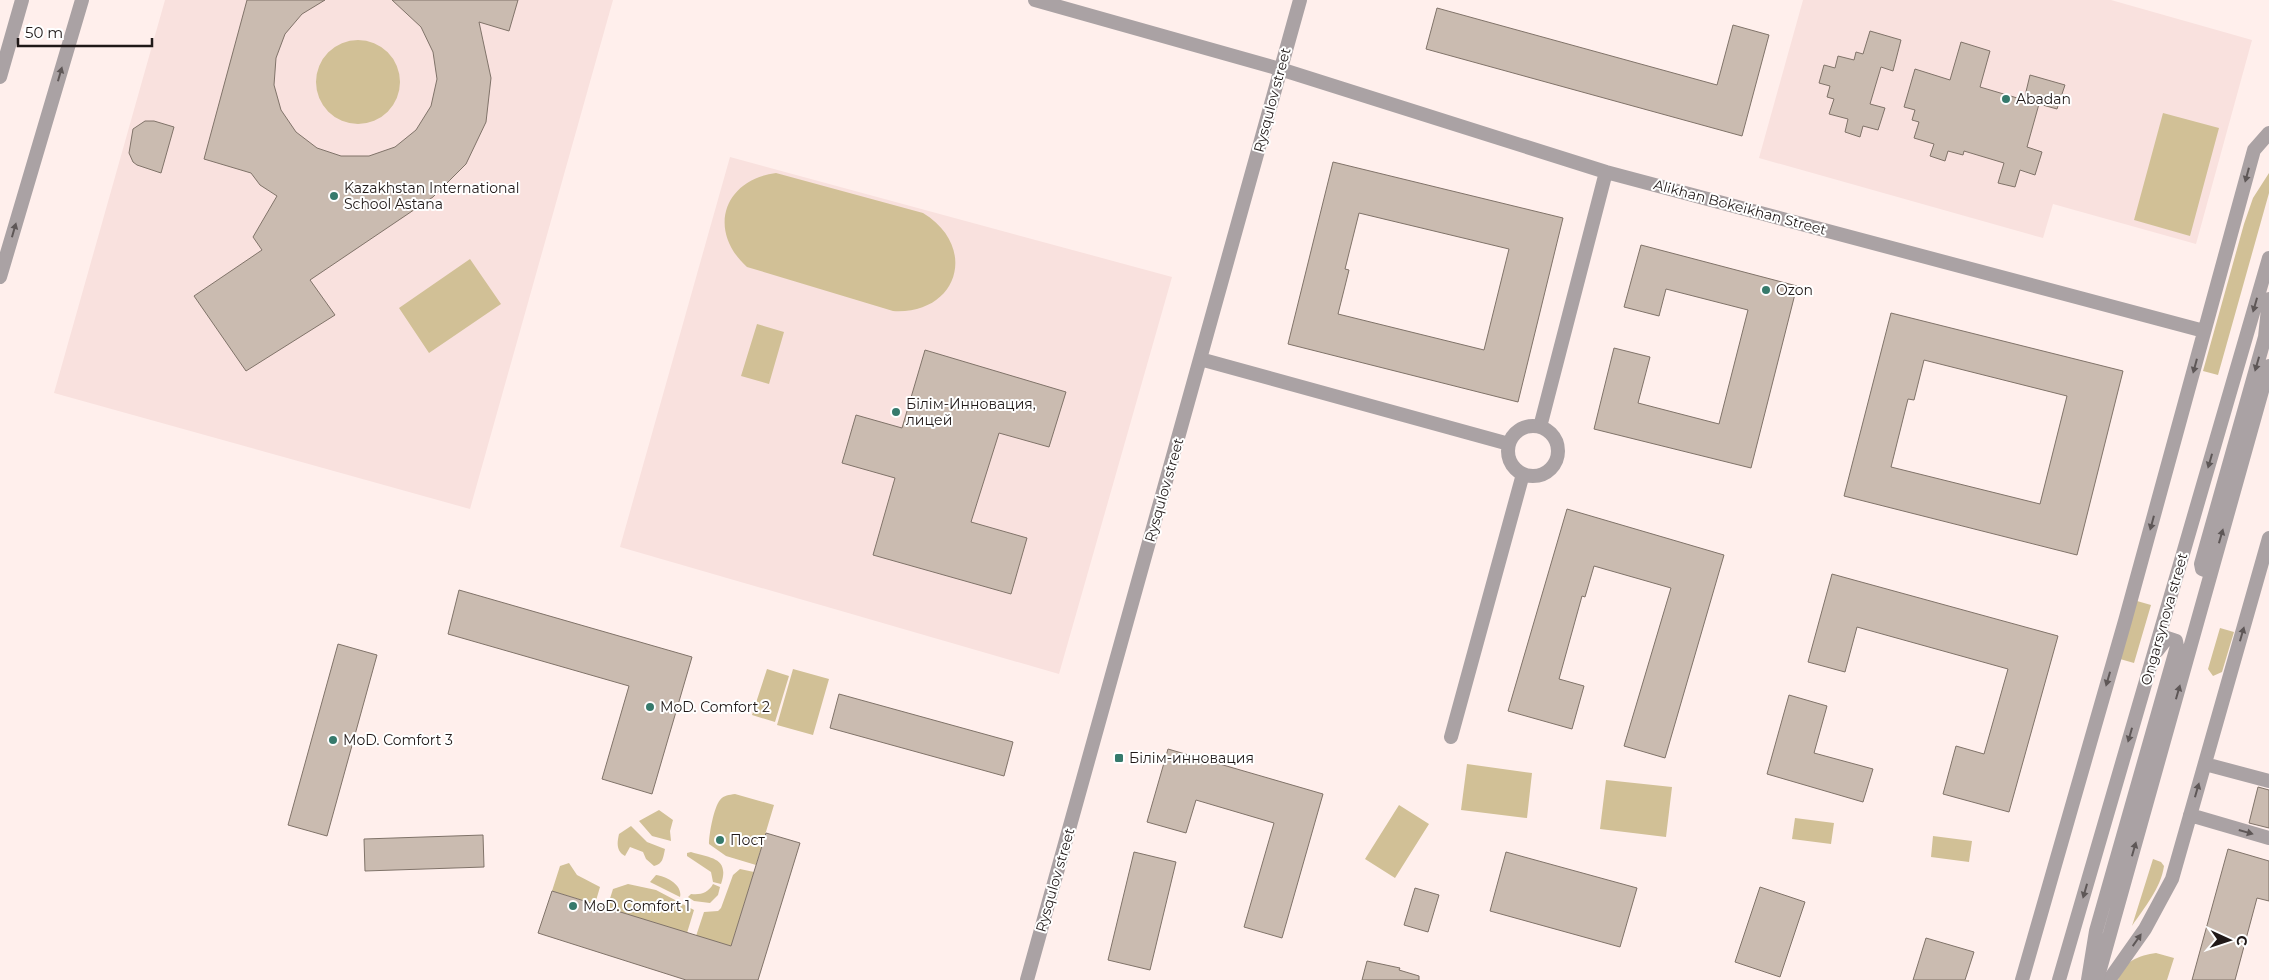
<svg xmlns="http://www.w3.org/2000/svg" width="2269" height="980" font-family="Montserrat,sans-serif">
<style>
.built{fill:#f9e1de}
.green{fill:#d1c096}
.building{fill:#cabbb0;stroke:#807369;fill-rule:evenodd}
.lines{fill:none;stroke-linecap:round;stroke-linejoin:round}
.minor{stroke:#aaa2a4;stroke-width:14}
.tertiary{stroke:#aaa2a4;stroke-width:14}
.oneway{fill:#5e5757}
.poi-dot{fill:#367a6c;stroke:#fff;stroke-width:2}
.labels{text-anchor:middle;stroke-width:4;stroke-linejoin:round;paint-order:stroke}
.poi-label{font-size:14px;fill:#201918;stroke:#fff;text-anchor:start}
.street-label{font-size:14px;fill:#201918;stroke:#fff}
</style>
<rect width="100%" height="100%" fill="#ffefec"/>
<path class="built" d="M165,0H613L470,509L54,393Z
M1803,0H2111L2252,40L2196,244L2053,204L2043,238L1759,158Z
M730,157L1172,277L1059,674L620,547Z"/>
<path class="green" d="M316 82a42 42 0 1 1 84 0a42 42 0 1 1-84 0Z
M2163,113L2219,128L2190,236L2134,220Z
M776,173L923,213C979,247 958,315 893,311L747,267C707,231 723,180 776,173Z
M2269,173V193L2218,375L2203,371L2244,224L2253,198Z
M470,259L501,304L429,353L399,308Z
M757,324L784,332L769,384L741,376Z
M2137,601L2151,605L2134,663L2120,659Z
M2220,628L2234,632L2222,672L2213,676L2208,669Z
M767,669L789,676L775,722L752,715Z
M793,669L829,679L813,735L777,725Z
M1467,764L1532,773L1527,818L1461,810Z
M1606,780L1672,787L1666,837L1600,829Z
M735,794L774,805L756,865L726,856L709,844C709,834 714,807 720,800C724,795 729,795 735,794Z
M1399,805L1429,824L1395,878L1365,859Z
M659,810L673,820L670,831L671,841L652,836L639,821Z
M1795,818L1834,823L1831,844L1792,839Z
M631,826L647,842L665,849C663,858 663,864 654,866L646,859L643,852L630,847L625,856C616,851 617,843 619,834Z
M1933,836L1972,841L1969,862L1931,857Z
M691,852C711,858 730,858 721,884L713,882L711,872L687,856V853Z
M2153,859L2161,862L2164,866C2161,888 2144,908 2132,926Z
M569,863L577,875L600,887L595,904L552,891L560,866Z
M740,869L754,872L731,946L696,936L704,912L718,911L721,908L733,875Z
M656,875C666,876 683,885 680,897L650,882Z
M628,884L656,890L694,910L687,933L607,908L613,889Z
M713,884L720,887L718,895L710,903L694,901L688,897L691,894C701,895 708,893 713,884Z
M2156,953L2174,958L2167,980H2118C2121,962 2140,955 2156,953Z"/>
<path class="building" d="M247,0H325L302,14L285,34L276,58L274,85L281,110L296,132L317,148L341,156H369L395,147L416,130L431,106L437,79L433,52L421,27L392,0H518L509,31L479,22L491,78L486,122L466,164L433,197L310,280L335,315L246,371L194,296L262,250L253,237L277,196L260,185L251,173L204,159Z
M1437,8L1717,85L1733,25L1769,35L1742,136L1426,49Z
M1870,31L1901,40L1893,71L1881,67L1870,104L1885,108L1878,130L1863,126L1860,137L1845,132L1848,119L1829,114L1834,99L1827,97L1830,86L1819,83L1824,65L1835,68L1838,56L1854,60L1856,52L1863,54Z
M1961,42L1990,51L1980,87L2024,100L2030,75L2065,85L2057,109L2039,104L2027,147L2042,152L2035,175L2020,170L2015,187L1998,183L2004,163L1964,151L1963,155L1948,151L1945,161L1930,156L1934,144L1914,138L1919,122L1912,120L1915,110L1904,107L1915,69L1950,80Z
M145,121H154L174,127L161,173L137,165L133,162L129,153L133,129Z
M1333,162L1563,218L1518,402L1288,344ZM1359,213L1509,249L1484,350L1338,314L1349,270L1345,269Z
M1641,245L1797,286L1751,468L1594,429L1614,348L1650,357L1638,403L1719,424L1748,310L1666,289L1659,316L1624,307Z
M1891,313L2123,371L2077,555L1844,496ZM1924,360L2067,396L2040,504L1891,467L1908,399L1914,400Z
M925,350L1066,392L1049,447L999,433L971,522L1027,538L1011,594L873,555L895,478L842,463L856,415L902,428Z
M1567,509L1724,555L1665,758L1624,746L1671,588L1594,566L1585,597L1582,596L1559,679L1584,686L1572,729L1508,711Z
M1832,574L2058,636L2009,812L1943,794L1956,746L1984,754L2008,669L1857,627L1845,672L1808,662Z
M459,590L692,657L652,794L602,779L629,686L448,634Z
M338,644L377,655L327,836L288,825Z
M839,694L1013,742L1004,776L830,728Z
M1789,695L1827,706L1814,753L1873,769L1863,802L1767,774Z
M1168,749L1323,794L1282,938L1244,927L1274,823L1196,800L1186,833L1147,822Z
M2258,787L2269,790V828L2249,823Z
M766,833L800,843L758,980H686L538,933L552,891L731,946Z
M483,835L484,867L365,871L364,839Z
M2228,849L2269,861V901L2257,898L2235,980H2192Z
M1134,852L1176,862L1150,970L1108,960Z
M1506,852L1637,888L1620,947L1490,911Z
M1760,887L1805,902L1780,977L1735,962Z
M1415,888L1439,895L1428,932L1404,925Z
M1926,938L1974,952L1965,980H1913Z
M1367,961L1400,968L1399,970L1419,976V980H1362Z"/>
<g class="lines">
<path class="minor" d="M1035,0L1280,69L1606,172L2204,331
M1200,359L1509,444
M1508 451a25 25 0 1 1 50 0a25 25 0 1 1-50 0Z
M1540,427L1606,172
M1451,737L1523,474
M2205,764L2269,781
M2190,815L2269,838
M1027,980L1300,0
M2022,980L2125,621L2254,150L2269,133
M2109,980L2145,929L2172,879L2269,538"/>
<path class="tertiary" d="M0,77L22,0
M0,277L82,0
M2214,562L2207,571L2202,569L2201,564L2265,337L2269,299
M2059,980L2269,258
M2088,980L2096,931L2174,657L2177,646L2176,641L2167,638L2157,651
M2097,980L2269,366"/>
</g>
<defs><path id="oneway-solid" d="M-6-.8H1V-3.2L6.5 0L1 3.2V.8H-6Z" transform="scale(1.25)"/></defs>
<g class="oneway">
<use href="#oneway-solid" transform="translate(60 74) rotate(-74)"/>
<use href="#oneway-solid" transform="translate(2247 175) rotate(105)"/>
<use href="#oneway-solid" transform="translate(14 230) rotate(-74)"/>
<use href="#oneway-solid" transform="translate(2255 305) rotate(106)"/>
<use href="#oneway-solid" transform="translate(2257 364) rotate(106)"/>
<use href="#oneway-solid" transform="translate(2195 366) rotate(105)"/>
<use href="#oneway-solid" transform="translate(2210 461) rotate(106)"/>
<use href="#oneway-solid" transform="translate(2152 523) rotate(105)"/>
<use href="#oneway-solid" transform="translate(2221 536) rotate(-74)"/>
<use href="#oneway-solid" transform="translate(2242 634) rotate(-74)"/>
<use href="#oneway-solid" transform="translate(2108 679) rotate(106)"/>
<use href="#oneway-solid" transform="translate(2178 692) rotate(-74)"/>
<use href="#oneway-solid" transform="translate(2130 735) rotate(106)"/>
<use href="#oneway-solid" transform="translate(2197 790) rotate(-74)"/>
<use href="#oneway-solid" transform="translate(2246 832) rotate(16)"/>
<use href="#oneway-solid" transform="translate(2134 849) rotate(-74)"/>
<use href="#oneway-solid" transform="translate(2085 891) rotate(106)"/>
<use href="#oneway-solid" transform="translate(2137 940) rotate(-55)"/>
</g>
<g class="poi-dot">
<circle cx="2006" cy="99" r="5"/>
<circle cx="334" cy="196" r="5"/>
<circle cx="1766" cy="290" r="5"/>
<circle cx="896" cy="412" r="5"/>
<circle cx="650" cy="707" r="5"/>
<circle cx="333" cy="740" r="5"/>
<rect x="1114" y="753" width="10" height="10" rx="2.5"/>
<circle cx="720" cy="840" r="5"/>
<circle cx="573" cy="906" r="5"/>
</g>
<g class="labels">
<g class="poi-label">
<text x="2016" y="104">Abadan</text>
<text x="344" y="193">Kazakhstan International<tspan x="344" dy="16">School Astana</tspan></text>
<text x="1776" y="295">Ozon</text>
<text x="906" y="409">Білім-Инновация,<tspan x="906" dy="16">лицей</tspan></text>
<text x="660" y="712">МoD. Comfort 2</text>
<text x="343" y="745">МoD. Comfort 3</text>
<text x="1129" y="763">Білім-инновация</text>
<text x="730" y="845">Пост</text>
<text x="583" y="911">МoD. Comfort 1</text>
</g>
<g class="street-label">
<text transform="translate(1272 100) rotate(-75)" y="5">Rysqulov street</text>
<text transform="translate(1740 207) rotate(15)" y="5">Alikhan Bokeikhan Street</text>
<text transform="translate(1164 490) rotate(-74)" y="5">Rysqulov street</text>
<text transform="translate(2164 619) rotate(-74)" y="5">Ongarsynova street</text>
<text transform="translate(1055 880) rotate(-74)" y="5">Rysqulov street</text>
</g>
</g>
<g transform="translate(2229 940) rotate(93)" stroke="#ffffff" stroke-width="4" paint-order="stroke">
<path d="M0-4L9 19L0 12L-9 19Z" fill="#201918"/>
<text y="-8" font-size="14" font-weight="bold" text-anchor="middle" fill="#201918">С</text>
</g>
<path d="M18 38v8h134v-8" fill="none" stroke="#201918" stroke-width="2.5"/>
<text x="25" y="38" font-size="15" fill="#201918" stroke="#ffffff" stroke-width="4" paint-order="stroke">50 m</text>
</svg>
